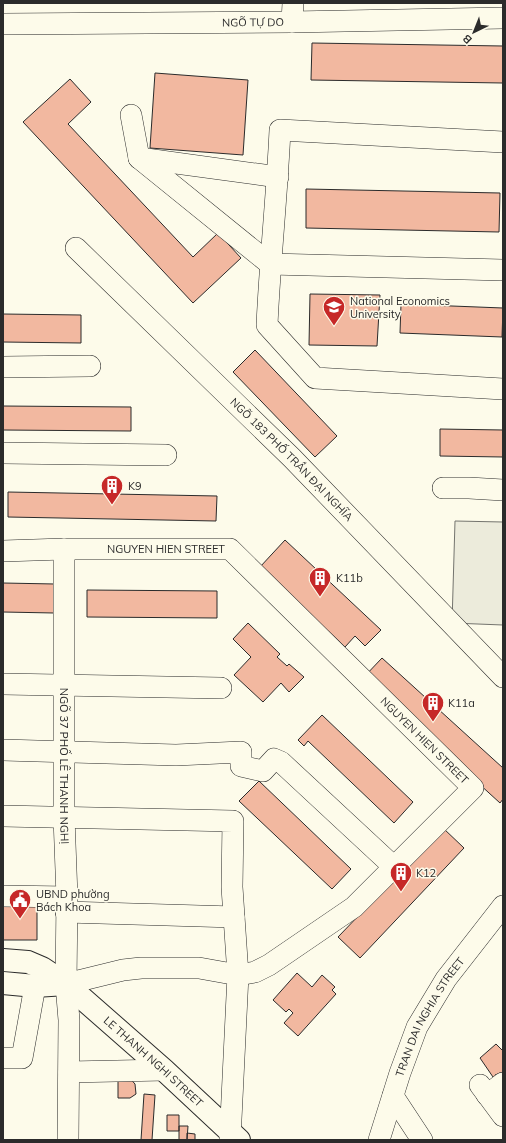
<svg xmlns="http://www.w3.org/2000/svg" width="506" height="1143" font-family="Mulish,sans-serif">
<style>
.pitch{fill:#ecebdb;stroke:#74746e}
.building{fill:#f2b8a0;stroke:#2b2b2b}
.lines{fill:none;stroke-linecap:round;stroke-linejoin:round}
.minor-casing{stroke:#2b2b2b;stroke-width:22}
.major-casing{stroke:#2b2b2b;stroke-width:24}
.minor{stroke:#fdfbea;stroke-width:21}
.major{stroke:#fdfbea;stroke-width:22}
.labels{text-anchor:middle;stroke-width:3;stroke-linejoin:round;paint-order:stroke}
.street-label{font-size:11px;fill:#2b2b2b;stroke:#fdfbea}
.poi-label{font-size:11px;fill:#2b2b2b;stroke:#fdfbea;text-anchor:start}
</style>
<rect width="100%" height="100%" fill="#fdfbea"/>
<path class="pitch" d="M455,521L503,522V625L452,623Z"/>
<path class="building" d="M312,43L503,46V83L311,80Z
M155,73L248,80L243,155L150,148Z
M70,79L91,102L68,124L193,257L218,233L241,258L193,303L23,122Z
M306,189L500,193L499,232L306,228Z
M310,294L380,295L377,346L309,345Z
M401,304L503,308L502,337L400,333Z
M3,314L81,315V343L3,342Z
M255,350L337,436L315,457L233,372Z
M3,406L131,407V431L3,430Z
M440,429L503,430V457L440,456Z
M8,492L217,496L216,521L8,517Z
M285,540L381,630L365,646L355,636L345,647L260,567Z
M3,583L55,584L54,613L3,612Z
M87,590L217,591V618L87,617Z
M248,623L280,654L277,657L287,666L289,664L304,677L289,692L281,683L263,702L234,675L251,657L233,639Z
M382,658L503,768V799L500,803L363,678Z
M322,715L413,802L394,823L308,741L304,746L298,740Z
M259,781L351,869L332,889L239,801Z
M443,828L464,848L360,958L338,937Z
M3,900H37V940H3Z
M297,973L312,987L322,975L335,987L332,990L336,994L298,1036L284,1023L293,1013L289,1009L286,1012L273,1000Z
M496,1044L503,1051V1072L495,1075L496,1078L493,1077L480,1058Z
M118,1075H127L135,1084L136,1094L130,1098H118Z
M144,1094L155,1095L152,1140H141Z
M167,1115H179V1131H167Z
M179,1126H188L187,1140H179Z
M187,1133L195,1134V1140H187Z"/>
<g class="lines">
<g class="minor-casing">
<g id="minor">
<path d="M292,22L293,3"/>
<path id="s1" d="M3,24L292,22L503,18"/>
<path d="M131,115L139,158L270,264L503,270"/>
<path d="M503,142L280,130C277,195 270,260 267,325L315,378L503,389"/>
<path d="M139,158L278,177"/>
<path id="s2" d="M76,248L292,458L503,677"/>
<path d="M3,367L90,366"/>
<path d="M3,453L166,455"/>
<path d="M443,488H469L503,490"/>
<path id="s3" d="M64,549V817L67,897L66,984L69,1020L68,1140"/>
<path id="s4" d="M3,551L64,549H230L473,788L354,907L269,965L255,972L238,975L199,968H141L123,970L66,984"/>
<path d="M3,684L221,688"/>
<path d="M3,750L176,755L241,752V766L263,771L274,759L281,762L394,867"/>
<path d="M3,816L233,821L232,887L238,975L230,1140"/>
<path d="M3,896L67,897"/>
<path d="M66,912L234,917"/>
<path d="M3,1058H22L35,986"/>
<path d="M69,1072L164,1070"/>
<path d="M480,1085L503,1116"/>
<path d="M487,1095L503,1083"/>
<path d="M393,1096L422,1140"/>
<path id="s5" d="M379,1140L400,1073L417,1027L446,979L503,906"/>
</g>
</g>
<g class="major-casing">
<g id="major">
<path id="s6" d="M3,960L28,962L42,968L66,984L164,1070L239,1140"/>
<path d="M3,983L35,986L66,984"/>
</g>
</g>
<use href="#minor" class="minor"/>
<use href="#major" class="major"/>
</g>
<defs>
<g id="university-pin" transform="scale(1.15)"><path d="M0 17L-7.5 6A9.5 9.5 0 1 1 7.5 6Z" fill="#c62828" stroke="#fdfbea"/><path d="M0-5L7-2L0 1L-7-2ZM-4 1L0 2.5L4 1V4Q0 6-4 4Z" fill="#fff"/></g>
<g id="building-pin" transform="scale(1.15)"><path d="M0 17L-7.5 6A9.5 9.5 0 1 1 7.5 6Z" fill="#c62828" stroke="#fdfbea"/><path d="M-4-6H4V6H1V3H-1V6H-4ZM-2.5-4.3h1.7v1.8h-1.7ZM.8-4.3h1.7v1.8H.8ZM-2.5-1h1.7V.8h-1.7ZM.8-1h1.7V.8H.8Z" fill="#fff"/></g>
<g id="civic-pin" transform="scale(1.15)"><path d="M0 17L-7.5 6A9.5 9.5 0 1 1 7.5 6Z" fill="#c62828" stroke="#fdfbea"/><path d="M-.6-6.5H3V-4.5H.6V-3L4-1V1h2V6H-6V1h2V-1L-.6-3ZM-1.2 2.5V6h2.4V2.5Z" fill="#fff"/></g>
</defs>
<g fill-rule="evenodd">
<use href="#university-pin" x="334" y="307"/>
<use href="#building-pin" x="112" y="486"/>
<use href="#building-pin" x="320" y="578"/>
<use href="#building-pin" x="433" y="703"/>
<use href="#building-pin" x="401" y="873"/>
<use href="#civic-pin" x="20" y="900"/>
</g>
<g class="labels">
<g class="street-label">
<text dy="4" stroke="none"><textPath href="#s1" startOffset="250">NGÕ TỰ DO</textPath></text>
<text dy="4" stroke="none"><textPath href="#s2" startOffset="302">NGÕ 183 PHỐ TRẦN ĐẠI NGHĨA</textPath></text>
<text dy="4" stroke="none"><textPath href="#s4" startOffset="163">NGUYEN HIEN STREET</textPath></text>
<text dy="4" stroke="none"><textPath href="#s4" startOffset="500">NGUYEN HIEN STREET</textPath></text>
<text dy="4" stroke="none"><textPath href="#s3" startOffset="217">NGÕ 37 PHỐ LÊ THANH NGHỊ</textPath></text>
<text dy="4" stroke="none"><textPath href="#s5" startOffset="134">TRAN DAI NGHIA STREET</textPath></text>
<text dy="4" stroke="none"><textPath href="#s6" startOffset="186">LE THANH NGHI STREET</textPath></text>
</g>
<g class="poi-label">
<text x="350" y="305">National Economics<tspan x="350" dy="13">University</tspan></text>
<text x="128" y="490">K9</text>
<text x="336" y="582">K11b</text>
<text x="448" y="707">K11a</text>
<text x="416" y="877">K12</text>
<text x="36" y="898">UBND phường<tspan x="36" dy="13">Bách Khoa</tspan></text>
</g>
</g>
<rect width="506" height="1143" fill="none" stroke="#2b2b2b" stroke-width="8"/>
<g transform="translate(474 32) rotate(223)" stroke="#fdfbea" stroke-width="3" paint-order="stroke">
<path d="M0-3L7 15L0 10L-7 15Z" fill="#2b2b2b"/>
<text y="-6" font-size="11" font-weight="bold" text-anchor="middle" fill="#2b2b2b">B</text>
</g>
</svg>
